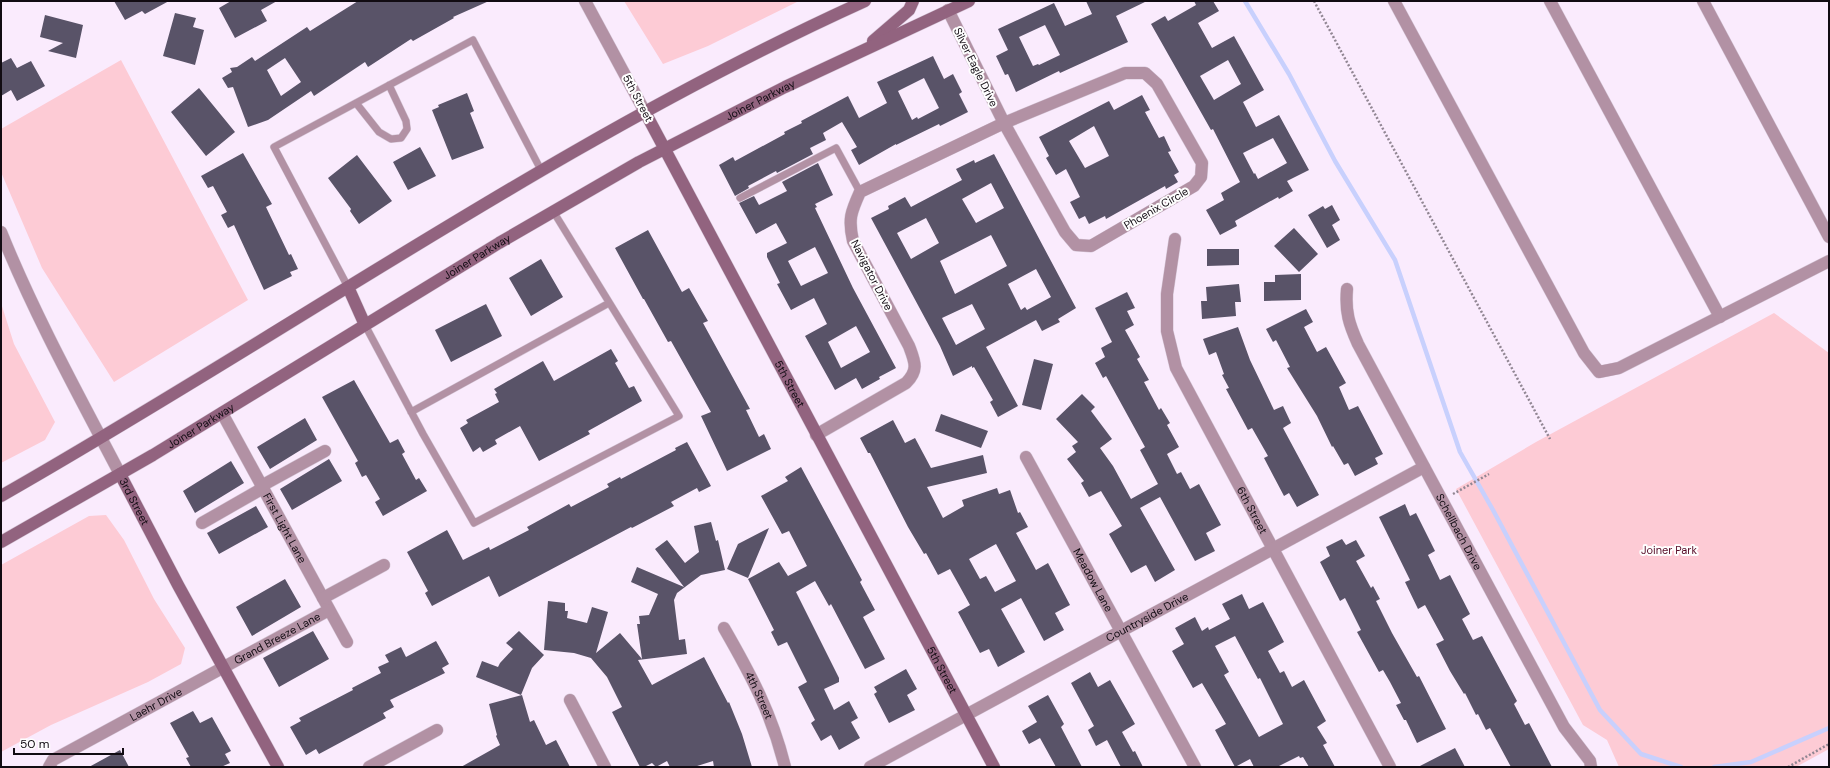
<svg xmlns="http://www.w3.org/2000/svg" width="1830" height="768" font-family="'DM Sans',sans-serif">
<style>
.green{fill:#fdcbd5}
.lines{fill:none;stroke-linecap:round;stroke-linejoin:round}
.stream{stroke:#c8d0fd;stroke-width:4.5}
.building{fill:#595368;fill-rule:evenodd}
.lane-casing{stroke:#d5c7d7;stroke-width:8}
.street-casing{stroke:#d5c7d7;stroke-width:13}
.secondary-casing{stroke:#d5c7d7;stroke-width:13}
.path{stroke:#918693;stroke-width:2.5;stroke-dasharray:2 2;stroke-linecap:butt}
.lane{stroke:#b291a4;stroke-width:7}
.street{stroke:#b291a4;stroke-width:12}
.secondary{stroke:#92637f;stroke-width:12}
.labels{text-anchor:middle;stroke-width:4;stroke-linejoin:round;paint-order:stroke}
.street-label{font-size:11px;fill:#110b12;stroke:#fefefe}
.park-label{font-size:11px;fill:#560a26;stroke:#fefefe}
</style>
<rect width="100%" height="100%" fill="#faebfd"/>
<path class="green" d="M624,1H799L708,46L663,64Z
M121,60L248,300L114,382L42,268L1,172V129Z
M1,303L14,344L55,422L45,440L1,463Z
M1774,313L1829,353V749L1796,767H1619L1607,740L1583,725L1456,489L1536,442Z
M106,515L124,540L154,599L185,648L181,664L148,682L51,725L1,752V565L89,516Z"/>
<g class="lines">
<path class="stream" d="M1245,1L1289,74L1335,161L1395,260L1460,452L1493,510L1600,710L1641,754L1681,767
M1714,767L1751,762L1829,728"/>
</g>
<path class="building" d="M114,1H169L145,14L142,11L125,20Z
M231,1H277L261,10L267,21L235,38L219,8Z
M358,1H489L453,17L454,18L413,41L411,39L368,67L365,62L314,96L311,91L268,120L248,127L233,87L228,88L222,78L232,72L230,68L237,67L252,57L255,61L307,27L310,31ZM285,58L301,82L281,96L267,70Z
M1086,1H1147L1116,16L1128,42L1060,73L1059,71L1016,92L1008,74L1005,75L996,56L1008,50L998,29L1054,3L1065,26L1092,14ZM1045,25L1060,55L1039,65L1038,64L1033,66L1019,37Z
M1194,1H1213L1219,11L1198,23L1212,48L1234,36L1264,90L1243,102L1256,127L1279,115L1309,170L1287,181L1293,191L1279,199L1278,197L1235,221L1237,226L1220,235L1206,210L1224,200L1221,193L1240,182L1213,129L1211,130L1151,24L1165,16L1168,21L1196,5ZM1228,60L1241,84L1214,100L1200,76ZM1273,138L1287,163L1258,179L1255,173L1254,174L1243,153Z
M175,13L196,18L193,27L204,30L195,65L163,56Z
M45,15L83,25L76,58L48,51L63,43L40,37Z
M933,56L944,79L953,74L962,92L959,94L968,112L940,126L939,124L896,145V144L859,165L851,150L857,147L842,122L823,133L826,140L810,148L813,154L777,173L776,171L748,186L749,188L735,196L719,165L733,157L735,161L785,134L784,132L802,123L801,121L848,96L859,118L887,103L877,82ZM924,78L939,108L918,119L917,117L912,120L898,91Z
M11,58L17,68L31,61L45,86L17,101L11,90L1,96V63Z
M199,88L235,132L206,156L171,112Z
M467,93L474,111L470,113L484,148L452,160L432,110L439,107L438,105Z
M1142,95L1150,110L1145,112L1159,138L1164,136L1171,151L1168,152L1179,172L1174,175L1178,182L1166,189L1165,186L1106,219L1105,216L1089,224L1085,216L1079,219L1070,202L1080,197L1066,169L1056,175L1046,158L1049,156L1039,137L1109,101L1114,110ZM1094,126L1109,156L1085,168L1069,141Z
M420,147L436,176L408,190L393,162Z
M243,153L272,204L266,207L289,255L291,254L298,269L290,272L292,276L264,290L234,225L228,228L221,215L227,212L213,186L208,188L201,176Z
M994,154L1076,308L1058,319L1060,322L1042,331L1036,320L986,347L1018,406L998,417L990,402L993,400L974,367L972,368V366L953,376L940,346L871,218L889,209L888,206L905,197L911,207L962,180L956,169L974,160L975,163ZM991,183L1004,208L976,223L962,199ZM926,218L939,243L911,259L897,233ZM991,235L1007,266L955,294L940,261ZM1036,269L1051,297L1027,310L1025,307L1021,310L1008,284ZM972,304L985,329L956,345L942,318Z
M357,155L392,201L359,224L350,211L351,209L328,178Z
M818,163L833,195L815,204L817,207L815,208L853,288L896,368L879,377L880,379L862,389L856,378L835,390L805,336L827,324L814,298L791,310L777,284L780,283L767,257V253L787,243L776,223L756,234L739,203L754,196L759,205L787,191L782,182ZM815,247L828,273L801,286L788,261ZM856,326L870,352L841,368L828,342Z
M1332,205L1340,220L1332,225L1340,240L1327,248L1308,215L1323,206L1325,209Z
M1294,228L1318,254L1299,272L1274,246Z
M648,230L682,292L689,288L708,321L703,323L750,409L746,410L759,437L764,434L771,449L727,471L701,416L711,412L671,341L668,342L644,299H643L615,248Z
M1207,249H1239V265L1207,266Z
M541,259L563,297L531,316L509,278Z
M1301,274V300L1264,301V282H1275V275Z
M1239,284L1241,302H1235L1236,316L1202,319L1201,301H1207L1206,287Z
M1127,292L1135,308L1127,311L1134,325L1125,330L1140,357L1137,359L1149,380L1144,382L1159,410L1161,408L1170,423L1167,425L1179,447L1167,454L1177,474L1181,472L1190,489L1199,484L1221,525L1206,533L1215,551L1195,561L1160,497L1140,508L1175,570L1155,582L1146,565L1131,573L1109,534L1122,526L1101,491L1089,497L1081,483L1084,481L1067,459L1076,452L1072,446L1078,442L1056,419L1082,394L1095,407L1091,411L1112,439L1100,448L1113,466L1131,499L1158,484L1140,450L1145,447L1106,376L1103,378L1095,363L1105,357L1101,348L1112,342L1095,308Z
M486,304L502,336L451,362L435,330Z
M1306,309L1313,322L1304,327L1317,352L1326,347L1346,383L1339,387L1349,410L1358,406L1383,454L1375,458L1378,464L1355,476L1348,463L1344,465L1333,446L1332,447L1317,416L1287,368L1290,367L1276,340L1273,342L1266,329Z
M1238,327L1250,360L1274,410L1283,406L1291,423L1283,428L1319,495L1297,507L1289,493L1284,496L1264,458L1268,456L1252,428L1248,430L1226,389L1229,388L1222,375L1224,374L1216,352L1209,355L1203,339Z
M611,349L618,361L615,363L629,388L634,386L642,401L588,431L590,434L539,461L520,426L495,440L497,444L483,452L480,447L473,452L460,428L468,423L466,420L499,402L495,394L497,393L494,389L543,361L554,381Z
M1034,359L1053,364L1041,410L1022,405Z
M354,380L390,443L398,439L405,452L402,454L416,480L419,478L427,491L383,516L375,502L380,499L366,475L362,477L355,463L358,461L322,397Z
M941,414L988,431L981,448L935,431Z
M305,418L317,440L270,469L257,447Z
M893,420L905,443L915,438L931,468L983,455L987,473L927,487L943,518L964,506L962,500L997,488L999,494L1010,490L1018,513L1020,512L1028,527L1016,533L1036,570L1048,563L1070,605L1055,613L1064,630L1044,641L1021,598L1001,609L1025,652L998,667L989,649L980,653L958,612L970,605L959,585L950,569L938,575L926,553L924,554L908,527L870,453H868L860,438ZM996,544L1016,581L995,592L986,576L980,579L969,559Z
M687,442L711,486L699,492L697,488L671,502L674,506L632,528L631,527L499,597L489,576L432,606L425,593L428,591L407,552L447,530L463,560L489,547L490,550L529,530L527,527L569,504L571,507L609,487L607,484L620,477L621,479L676,450L675,448Z
M329,459L342,481L292,510L280,489Z
M231,461L244,483L195,513L183,491Z
M801,467L862,580L860,582L875,610L863,617L885,659L865,669L831,604L829,606L815,581L796,592L839,678V682L824,689L834,710L849,701L858,718L851,722L860,738L839,750L831,735L821,741L811,723L815,720L798,687L807,682L787,642L778,646L771,632L774,630L748,579L779,562L788,576L807,566L789,531L782,534L761,496L788,481L785,477Z
M1405,504L1410,516L1416,513L1435,551L1428,555L1440,580L1450,575L1470,614L1462,619L1473,640L1482,636L1517,701L1514,704L1525,725L1529,723L1552,767H1511L1490,728L1486,730L1478,714L1476,715L1465,693L1464,694L1450,671L1436,644L1444,640L1425,605L1418,609L1405,582L1410,580L1379,517Z
M256,506L268,527L219,554L207,533Z
M711,522L716,541L718,540L725,570L701,575L677,593L674,600L679,640L685,639L687,654L638,660L652,685L704,657L728,703L729,702L742,734L752,767H714L713,761L694,767H670L667,761L656,767L652,763L644,767H640L612,712L622,707L607,677L591,658L574,653L544,650L548,601L565,603V611H568L567,618L587,623L592,607L608,612L596,653L620,633L642,659L637,624H640L639,616L649,615L658,594L631,582L637,567L684,587L655,549L667,540L685,563L699,552L694,526Z
M769,528L748,578L727,569L738,544Z
M1342,539L1346,545L1356,540L1365,556L1356,561L1371,588L1373,586L1380,599L1376,601L1392,633L1417,677L1419,676L1446,729L1417,743L1406,720H1404L1396,705L1401,703L1390,682L1383,670L1379,672L1357,632L1361,630L1345,598L1340,601L1320,562L1330,556L1326,547Z
M285,579L301,607L252,636L236,607Z
M1242,594L1249,609L1263,602L1284,642L1268,651L1280,673L1284,671L1292,687L1304,680L1326,721L1317,727L1327,743L1323,745L1335,767H1309L1303,757L1300,758L1299,756L1277,767H1254L1250,759L1235,767L1215,730L1226,724L1202,683L1193,688L1172,651L1184,644L1175,628L1195,617L1202,631L1208,627L1209,630L1230,619L1222,604ZM1235,636L1258,679L1260,678L1283,724L1259,737L1224,675L1229,672L1215,646Z
M313,631L329,659L279,687L263,658Z
M519,631L544,655L532,668L521,695L476,677L482,661L498,667L500,663L513,649L506,643Z
M436,641L449,664L442,668L445,673L390,700L394,707L383,713L386,718L319,754L316,749L306,755L290,727L301,721L299,718L353,690L352,688L381,673L378,667L389,662L385,655L401,647L406,657Z
M906,669L917,689L907,695L915,710L889,723L874,694L877,692L874,687Z
M1090,672L1098,687L1110,680L1135,724L1122,732L1133,752L1135,751L1143,767H1121L1107,740L1096,746L1088,730L1094,726L1071,683Z
M522,695L530,722L534,720L546,745L556,740L570,767H461L500,745L496,736L497,735L489,704Z
M1048,695L1064,724L1061,727L1082,767H1056L1040,738L1029,744L1022,731L1037,722L1028,706Z
M193,711L200,723L212,717L231,751L225,754L230,763L221,767H191L186,758L189,757L170,723Z
M1455,748L1465,767H1418Z
M120,750L129,767H89Z"/>
<g class="lines">
<g class="lane-casing">
<path id="lane" d="M356,103L379,132L391,139L401,138L407,129L406,121L389,85
M740,198L836,148L860,192
M348,287L274,147L473,40L541,170
M365,325L423,434L474,523L679,416L553,211
M411,412L609,303"/>
</g>
<g class="street-casing">
<g id="street">
<path d="M585,1L645,112"/>
<path d="M1394,1L1584,353L1599,372L1619,368L1829,261"/>
<path d="M1550,1L1720,317"/>
<path d="M1703,1L1829,237"/>
<path d="M1,232C35,316 78,394 120,474"/>
<path id="s1" d="M1175,239L1167,294V331L1176,368L1390,767"/>
<path id="s2" d="M1347,289C1345,312 1349,324 1358,344L1564,727L1590,761L1591,767"/>
<path id="s3" d="M222,413L347,642"/>
<path d="M816,435L906,383C919,370 915,362 909,346L853,241C848,219 851,212 860,192L1004,123L1125,73H1145L1157,84L1202,163L1201,177L1194,186L1091,246L1076,245L1065,232L1004,123L948,10"/>
<path id="s4" d="M1026,457L1195,767"/>
<path d="M202,523L258,491L263,485L325,451"/>
<path d="M323,598L384,565"/>
<path id="s5" d="M724,628C751,675 772,714 785,767"/>
<path d="M570,700L605,767"/>
<path id="s6" d="M49,767L53,760L329,610"/>
<path d="M369,767L437,730"/>
<path id="s7" d="M870,767L1424,467"/>
</g>
</g>
<g class="secondary-casing">
<g id="secondary">
<path d="M873,41L909,10L913,1"/>
<path id="s8" d="M645,112L994,767"/>
<path d="M348,287L365,325"/>
<path id="s9" d="M120,474L178,585L278,767"/>
<path d="M1,496C289,332 562,138 865,1"/>
<path id="s10" d="M1,542L153,455L499,243L639,162L785,87L969,1"/>
</g>
</g>
<path class="path" d="M1314,1L1550,439
M1453,494L1489,474
M1788,767L1829,744"/>
<use href="#lane" class="lane"/>
<use href="#street" class="street"/>
<use href="#secondary" class="secondary"/>
</g>
<g class="labels">
<g class="street-label">
<text transform="translate(976 67) rotate(64)" y="4">Silver Eagle Drive</text>
<text transform="translate(638 98) rotate(62)" y="4">5th Street</text>
<text dy="4" stroke="none"><textPath href="#s10" startOffset="879">Joiner Parkway</textPath></text>
<text transform="translate(1156 208) rotate(-30)" y="4">Phoenix Circle</text>
<text dy="4" stroke="none"><textPath href="#s10" startOffset="555">Joiner Parkway</textPath></text>
<text transform="translate(872 275) rotate(63)" y="4">Navigator Drive</text>
<text dy="4" stroke="none"><textPath href="#s8" startOffset="308">5th Street</textPath></text>
<text dy="4" stroke="none"><textPath href="#s10" startOffset="231">Joiner Parkway</textPath></text>
<text dy="4" stroke="none"><textPath href="#s9" startOffset="31">3rd Street</textPath></text>
<text dy="4" stroke="none"><textPath href="#s1" startOffset="292">6th Street</textPath></text>
<text dy="4" stroke="none"><textPath href="#s3" startOffset="131">First Light Lane</textPath></text>
<text dy="4" stroke="none"><textPath href="#s2" startOffset="270">Schellbach Drive</textPath></text>
<text dy="4" stroke="none"><textPath href="#s4" startOffset="140">Meadow Lane</textPath></text>
<text dy="4" stroke="none"><textPath href="#s7" startOffset="315">Countryside Drive</textPath></text>
<text dy="4" stroke="none"><textPath href="#s6" startOffset="263">Grand Breeze Lane</textPath></text>
<text dy="4" stroke="none"><textPath href="#s8" startOffset="632">5th Street</textPath></text>
<text dy="4" stroke="none"><textPath href="#s5" startOffset="76">4th Street</textPath></text>
<text dy="4" stroke="none"><textPath href="#s6" startOffset="125">Laehr Drive</textPath></text>
</g>
<g class="park-label">
<text x="1669" y="554">Joiner Park</text>
</g>
</g>
<rect width="1830" height="768" fill="none" stroke="#110b12" stroke-width="4"/>
<path d="M14 748v6h109v-6" fill="none" stroke="#110b12" stroke-width="2"/>
<text x="20" y="748" font-size="12" fill="#110b12" stroke="#fefefe" stroke-width="3" paint-order="stroke">50 m</text>
</svg>
